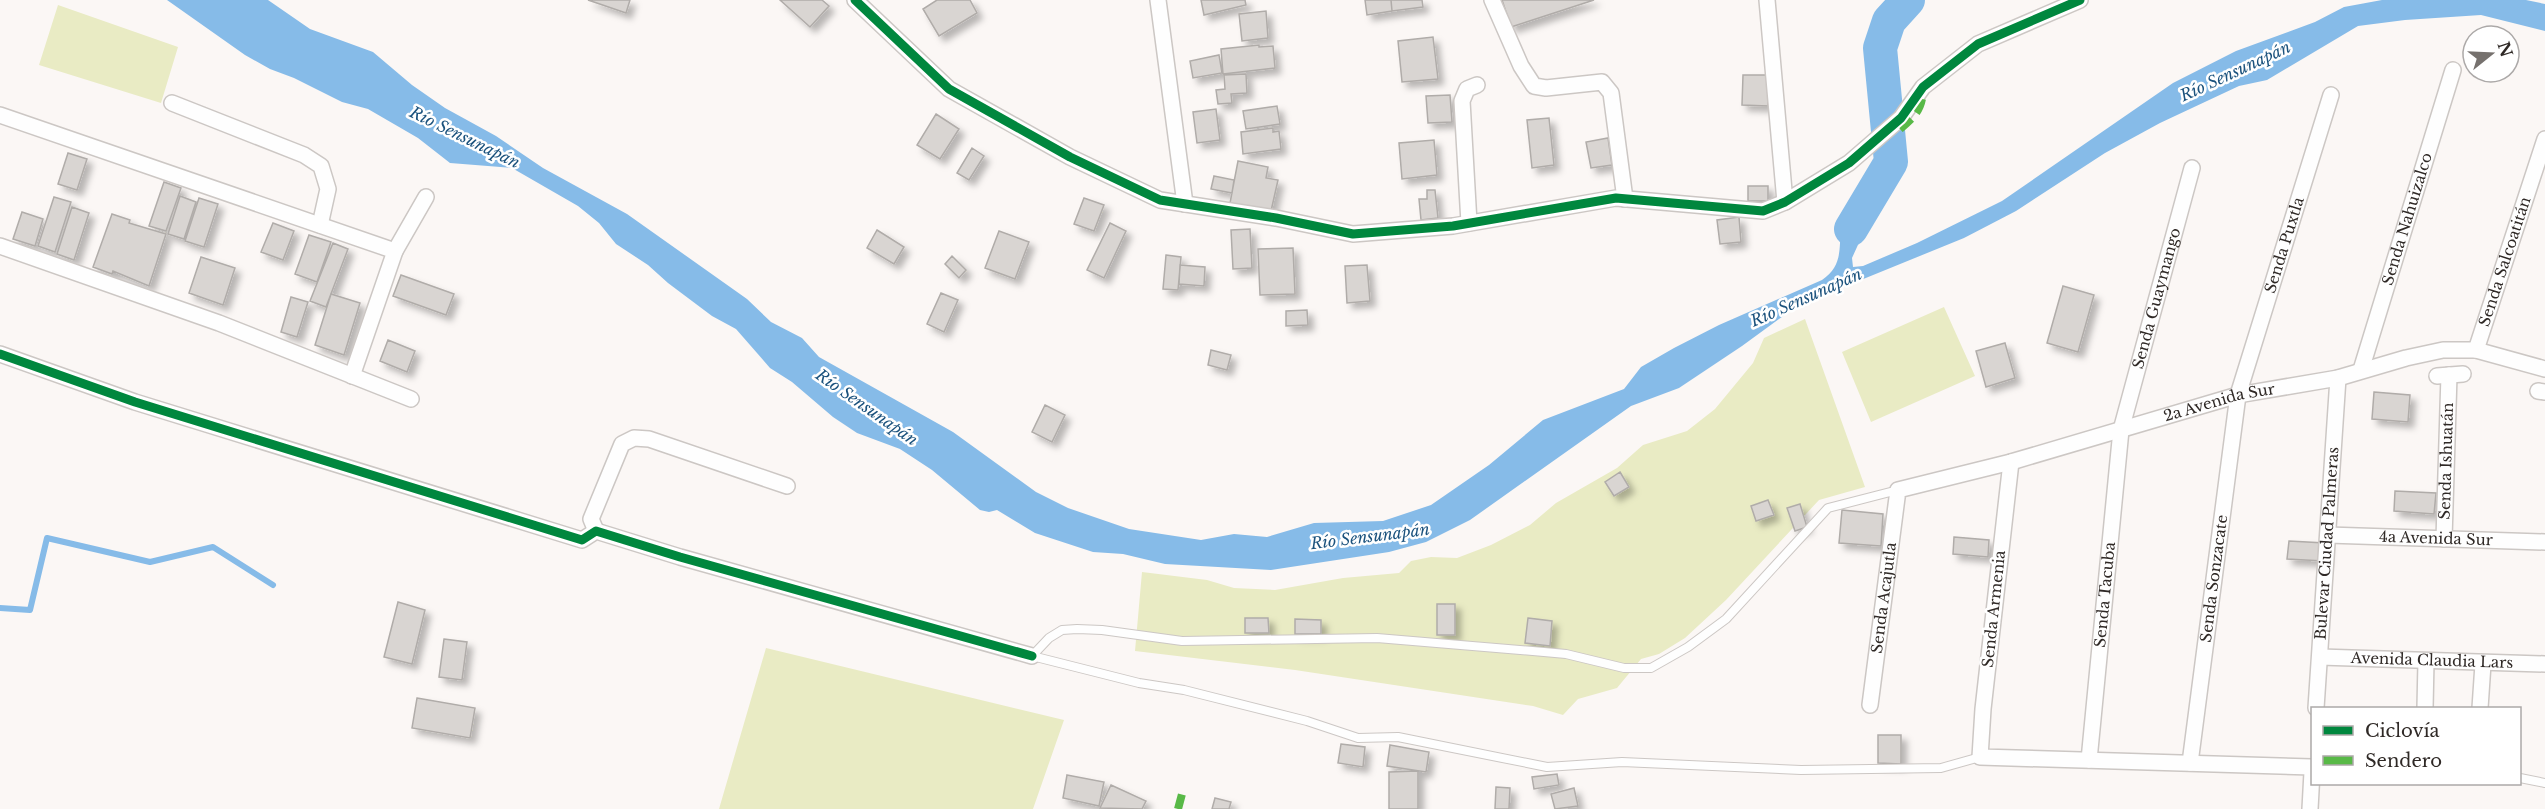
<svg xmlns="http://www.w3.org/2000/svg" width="2545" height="809" font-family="'Libre Baskerville',serif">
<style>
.green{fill:#e9ebc4}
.water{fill:#86bbe8}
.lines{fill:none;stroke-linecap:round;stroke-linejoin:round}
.stream{stroke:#86bbe8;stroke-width:6}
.river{stroke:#86bbe8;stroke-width:34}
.building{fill:#d9d5d2;stroke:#b0aca9;stroke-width:1.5;filter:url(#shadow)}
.lane-casing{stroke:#ccc7c4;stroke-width:10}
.street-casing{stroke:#ccc7c4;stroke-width:18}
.lane{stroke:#fefefe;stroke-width:8}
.street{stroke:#fefefe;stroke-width:15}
.quiet{stroke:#58b947;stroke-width:8;stroke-dasharray:15 8;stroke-linecap:butt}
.cycleway-casing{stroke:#fff;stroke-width:13}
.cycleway{stroke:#00873e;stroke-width:9}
.labels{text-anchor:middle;stroke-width:5;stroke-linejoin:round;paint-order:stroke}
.street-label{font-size:15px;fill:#2f2926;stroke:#fff}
.water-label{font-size:16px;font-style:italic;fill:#1b527d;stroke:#fff}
</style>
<defs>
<filter id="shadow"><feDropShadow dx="5.5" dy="5.5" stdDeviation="3" flood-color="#0004"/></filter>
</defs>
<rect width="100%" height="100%" fill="#fbf7f5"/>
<path class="green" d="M58,5L178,47L161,103L39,65Z
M1944,307L1975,376L1871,422L1842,352Z
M1805,319L1865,487L1819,500L1726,600L1685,638L1659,654L1641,659L1617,688L1578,699L1563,715L1533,706L1295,670L1135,651L1142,572L1207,580L1234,588L1275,590L1343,578L1399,573L1411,561L1431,557L1457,558L1491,545L1530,525L1556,503L1617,468L1643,445L1687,431L1715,409L1753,363L1764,338Z
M766,648L1064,720L1033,809H719Z"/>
<path class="water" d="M167,0H268L310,29L373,52L412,85L445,108L496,136L543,168L627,214L747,299L771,322L802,338L819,357L953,432L1036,492L1068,508L1129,529L1201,540L1234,534L1267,537L1314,523L1383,521L1431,505L1489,465L1543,420L1624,389L1641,367L1674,348L1719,325L1822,280C1852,260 1831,230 1849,208C1855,200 1867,194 1875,188L1868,203L1862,236L1852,258L1853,267L1863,266L1917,243L2002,201L2173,83L2236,51L2315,22L2344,7L2382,0H2526L2545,4V31L2481,15L2405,20L2358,26L2267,80L2239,86L2160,123L2105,153L2016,211L1964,238L1797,306L1742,346L1679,388L1631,406L1470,520L1426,542L1389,552L1271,570L1165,564L1123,554L1093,552L1035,533L997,510L989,512L980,510L932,470L900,449L857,433L833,417L792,382L770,368L736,329L712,316L668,283L648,265L616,244L599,223L578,206L512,168L450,163L418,138L368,109L342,102L294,78L270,69L245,55Z"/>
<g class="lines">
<path class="stream" d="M0,608L30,610L47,538L150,562L213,547L273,585"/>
<path class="river" d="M1851,229L1891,162L1880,48L1889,21L1908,0"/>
</g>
<path class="building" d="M588,0H630L626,13Z
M780,0H822L829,6L810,27Z
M937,0H970L977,13L939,36L923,9Z
M1201,0H1245L1246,5L1204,15Z
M1365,0H1391L1392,11L1367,15Z
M1391,0H1422L1423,7L1392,11Z
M1502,0H1594L1511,27Z
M1266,11L1268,38L1242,41L1239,14Z
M1433,37L1438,79L1402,82L1398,41Z
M1259,45V47L1273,46L1275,68L1223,74L1221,49Z
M1219,55L1222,73L1193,78L1190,61Z
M1246,74L1247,93L1231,94L1232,103L1218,104L1216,90L1225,89L1224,75Z
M1743,75H1769L1768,106L1742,105Z
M1450,95L1452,122L1428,123L1426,96Z
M1277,106L1280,124L1246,129L1243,111Z
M1216,109L1220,140L1197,143L1193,112Z
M936,114L959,129L940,159L917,145Z
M1549,118L1554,165L1532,168L1527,120Z
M1273,128V132L1279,131L1281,149L1243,154L1241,132Z
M1608,138L1612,165L1591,168L1586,142Z
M1434,140L1437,175L1402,179L1399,143Z
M972,148L984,156L969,180L957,173Z
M68,153L87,159L77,190L58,184Z
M1238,161L1268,167L1266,178L1278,180L1271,211L1230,203Z
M1214,176L1234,180L1232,193L1211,189Z
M164,182L181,188L166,231L149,226Z
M1748,186H1768V201H1748Z
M1427,190H1435L1438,218L1421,220L1419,199H1427Z
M180,196L196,202L184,239L168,234Z
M54,197L71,202L55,252L38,246Z
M199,198L218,204L204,247L185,241Z
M1084,198L1104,205L1094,231L1074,224Z
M72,207L89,213L74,260L57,254Z
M22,212L43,219L35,246L13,239Z
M112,214L130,220L129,223L166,234L149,286L113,271L112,274L93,267Z
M1739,217L1741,242L1720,244L1717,220Z
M273,223L294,231L283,260L261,252Z
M1110,223L1126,231L1104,278L1087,270Z
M1250,229L1252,268L1233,269L1231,230Z
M877,230L904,247L894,264L867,248Z
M999,231L1029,242L1015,279L985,268Z
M309,235L331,242L317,282L295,274Z
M333,243L348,249L326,307L310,301Z
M1293,248L1295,294L1260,295L1258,249Z
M1166,255L1181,257L1178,290L1163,289Z
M952,256L966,270L959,278L945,264Z
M201,257L235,268L223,305L189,293Z
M1180,265L1205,267L1204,286L1179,284Z
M1367,265L1370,301L1347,303L1345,266Z
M401,275L454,294L446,315L393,296Z
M2063,286L2094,295L2078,352L2047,343Z
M941,293L958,300L944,332L927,324Z
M331,294L360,303L344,355L315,345Z
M291,297L308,302L297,337L281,332Z
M1307,310L1308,325L1286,326V311Z
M388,340L415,351L407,372L380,361Z
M2005,343L2015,378L1986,387L1976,351Z
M1211,350L1231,355L1227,370L1208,365Z
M2374,392L2410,395L2408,422L2372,419Z
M1045,405L1065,415L1052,442L1032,432Z
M1620,472L1629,487L1614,496L1605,482Z
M2395,491L2436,493L2434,514L2394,511Z
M1768,500L1774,515L1756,521L1751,506Z
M1800,504L1807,527L1795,531L1787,508Z
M1842,510L1883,514L1881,546L1839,543Z
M1954,537L1989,540L1988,557L1953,554Z
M2289,541L2325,543L2324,561L2287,559Z
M398,602L425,610L412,664L384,657Z
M1437,604H1455V635H1437Z
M1245,618H1268L1269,633H1245Z
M1528,618L1552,621L1550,646L1525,643Z
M1295,619L1321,620V634H1295Z
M444,639L467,642L462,680L439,677Z
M417,698L475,708L470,738L412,728Z
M1878,735H1901V764L1878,763Z
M1341,744L1365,747L1363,767L1338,763Z
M1390,745L1429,752L1426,772L1387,766Z
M1418,771V809H1389V772Z
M1557,774L1559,785L1534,789L1532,777Z
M1067,775L1104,782L1099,806L1063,798Z
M1111,785L1146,801L1142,809L1100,808Z
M1496,787L1510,788L1509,809H1495Z
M1574,788L1578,806L1555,809L1551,794Z
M1215,798L1231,802L1229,809H1212Z"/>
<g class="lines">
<g class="lane-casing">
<path id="lane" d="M1898,490L1828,508L1726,619L1688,647L1651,668H1624L1566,654L1544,652L1377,638L1182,641L1102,630L1077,629L1062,630L1049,638L1032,656L1139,683L1184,690L1307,721L1358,738L1398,737L1547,767L1622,762L1801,770L1941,768L1980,757
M2520,778L2545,783"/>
</g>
<g class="street-casing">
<g id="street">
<path d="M855,0L949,89L1070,157L1160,200L1276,218L1353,234L1453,226L1616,198L1763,211L1785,202L1849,163L1901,118L1923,87L1978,44L2080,0"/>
<path d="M1158,0L1185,204"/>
<path d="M1492,0L1521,66L1534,86L1546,88L1602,82L1611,93L1625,199"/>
<path d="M1767,0L1785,202"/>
<path d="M172,103L304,155L321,166L328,189L320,225"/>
<path d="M0,115L395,251L352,376"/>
<path d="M1469,223L1462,101L1467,89L1477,85"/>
<path d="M0,246L219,323L411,399"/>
<path d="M395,251L426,197"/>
<path id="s1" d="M2476,350L2545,139"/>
<path d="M0,354L135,402L582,540L596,531L680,557L1032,656"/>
<path id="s2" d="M2361,370L2453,70"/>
<path d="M2437,376L2463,374"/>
<path d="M2538,391L2545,392"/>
<path d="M2011,462L1983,709L1980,757L2312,767"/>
<path d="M596,531L591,519L622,444L634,438L649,439L787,486"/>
<path id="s3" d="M2328,535L2545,542"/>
<path id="s4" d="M2444,539L2449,375"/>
<path id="s5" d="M2320,657L2545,664"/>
<path id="s6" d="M1870,705L1898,490L2011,462L2238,395L2338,378L2406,358L2443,350H2476L2545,369"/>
<path id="s7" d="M2316,708L2338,378"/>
<path d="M2425,708L2426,661"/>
<path d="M2480,708L2483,664"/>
<path id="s8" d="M2089,760L2121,430L2192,168"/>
<path id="s9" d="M2190,763L2238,395L2331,95"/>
<path d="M2310,809L2312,772"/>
</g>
</g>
<use href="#lane" class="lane"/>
<use href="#street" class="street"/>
<path class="quiet" d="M1900,129C1915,116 1922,110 1923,90
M1178,809L1182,794"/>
<g class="cycleway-casing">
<path id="cycleway" d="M855,0L949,89L1070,157L1160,200L1276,218L1353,234L1453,226L1616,198L1763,211L1785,202L1849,163L1901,118L1923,87L1978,44L2080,0
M0,354L135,402L582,540L596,531L680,557L1032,656"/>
</g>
<use href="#cycleway" class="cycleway"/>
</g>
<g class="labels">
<g class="street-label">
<text dy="5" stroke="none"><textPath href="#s2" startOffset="158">Senda Nahuizalco</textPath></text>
<text dy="5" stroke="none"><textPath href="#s9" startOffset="528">Senda Puxtla</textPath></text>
<text dy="5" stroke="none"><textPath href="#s1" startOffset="93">Senda Salcoatitán</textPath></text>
<text dy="5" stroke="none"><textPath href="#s8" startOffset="468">Senda Guaymango</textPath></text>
<text dy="5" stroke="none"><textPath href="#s6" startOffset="550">2a Avenida Sur</textPath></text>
<text dy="5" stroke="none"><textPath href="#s4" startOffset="78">Senda Ishuatán</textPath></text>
<text dy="5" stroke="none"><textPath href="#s3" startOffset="108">4a Avenida Sur</textPath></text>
<text dy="5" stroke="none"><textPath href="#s7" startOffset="165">Bulevar Ciudad Palmeras</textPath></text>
<text dy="5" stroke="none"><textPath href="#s9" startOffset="186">Senda Sonzacate</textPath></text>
<text dy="5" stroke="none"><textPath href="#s8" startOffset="166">Senda Tacuba</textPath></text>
<text dy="5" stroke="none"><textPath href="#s6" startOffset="108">Senda Acajutla</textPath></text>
<text transform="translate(1994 609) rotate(-84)" y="5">Senda Armenia</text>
<text dy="5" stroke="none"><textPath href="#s5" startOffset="112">Avenida Claudia Lars</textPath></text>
</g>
<g class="water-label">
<text transform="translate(2235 71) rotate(-25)" y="6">Río Sensunapán</text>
<text transform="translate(465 137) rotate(26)" y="6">Río Sensunapán</text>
<text transform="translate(1806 297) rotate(-24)" y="6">Río Sensunapán</text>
<text transform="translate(867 407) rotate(35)" y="6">Río Sensunapán</text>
<text transform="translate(1370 536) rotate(-7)" y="6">Río Sensunapán</text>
</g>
</g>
<rect x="2311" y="707" width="210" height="78" fill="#ffffff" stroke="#aca9a8" stroke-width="1.5"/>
<rect x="2323" y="726" width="30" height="9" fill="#00873e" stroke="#aca9a8" stroke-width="1.5"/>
<text x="2365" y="737" font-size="18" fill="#2f2926">Ciclovía</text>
<rect x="2323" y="756" width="30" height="9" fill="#58b947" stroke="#aca9a8" stroke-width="1.5"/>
<text x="2365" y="767" font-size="18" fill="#2f2926">Sendero</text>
<g transform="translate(2491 54) rotate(72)"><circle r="28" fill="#ffffff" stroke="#aca9a8" stroke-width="1.5"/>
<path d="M0-4.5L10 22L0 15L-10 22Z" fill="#76716e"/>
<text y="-9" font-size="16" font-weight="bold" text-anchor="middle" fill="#2f2926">N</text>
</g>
</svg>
